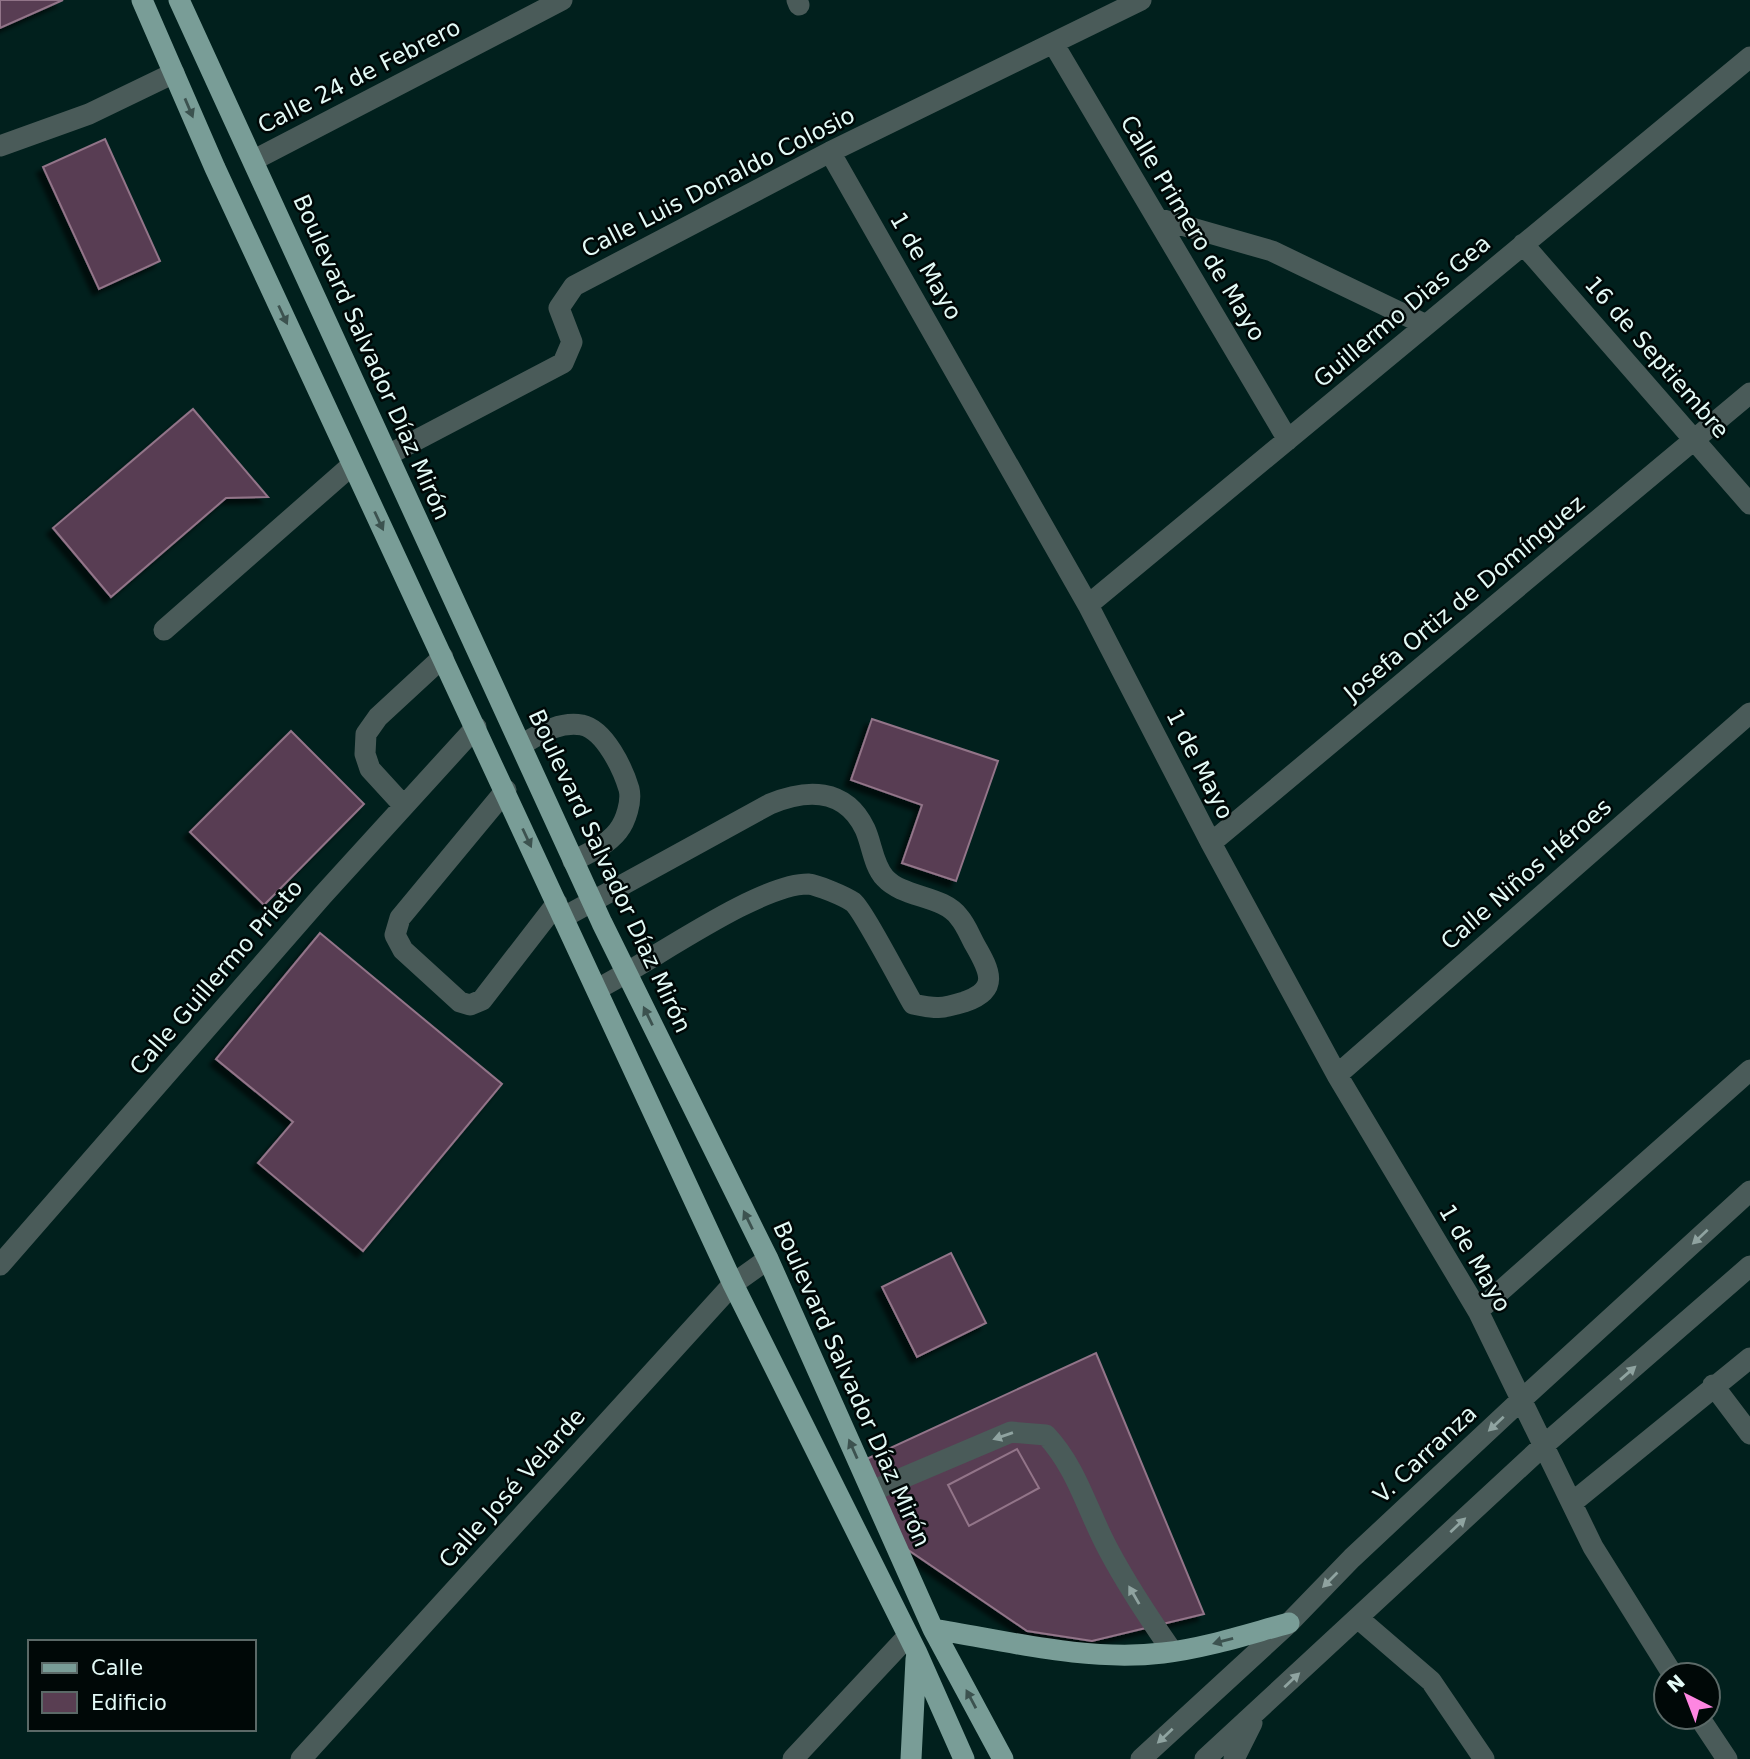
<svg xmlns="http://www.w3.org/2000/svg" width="1750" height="1759" font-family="'DejaVu Sans',sans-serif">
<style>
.building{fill:#593e52;stroke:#927489;stroke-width:2;filter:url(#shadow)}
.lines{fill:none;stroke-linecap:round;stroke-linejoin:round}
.minor{stroke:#4a5b59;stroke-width:21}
.major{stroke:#799d97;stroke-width:21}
.oneway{fill:#3c524f}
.oneway2{fill:#8fa3a0}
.labels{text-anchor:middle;stroke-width:5;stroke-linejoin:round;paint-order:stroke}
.street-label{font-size:23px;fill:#e3faf6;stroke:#000807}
</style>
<defs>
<filter id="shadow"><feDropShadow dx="-6" dy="6" stdDeviation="2" flood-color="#0009"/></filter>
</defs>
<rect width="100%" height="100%" fill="#01201d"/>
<path class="building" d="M0,0H63L0,28Z
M105,139L160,261L99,289L43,167Z
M193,409L268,497L226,498L111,597L53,528Z
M872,719L998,761L956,881L902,863L922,805L851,780Z
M291,731L364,804L264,905L190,832Z
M320,933L502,1084L363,1251L258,1163L293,1122L216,1059Z
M951,1253L986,1323L917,1357L882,1287Z
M1096,1353L1204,1614L1092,1641L1027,1631L901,1545L860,1462Z
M1017,1449L1039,1488L969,1526L948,1485Z"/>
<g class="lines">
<path class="minor" d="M797,0L799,5
M1053,43L1288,440
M0,146L89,114L174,73
M830,152L1088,605L1211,843L1337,1075L1478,1311L1593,1547L1673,1675
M254,160L562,0
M1157,218L1272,251L1426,325
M1523,244L1750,504
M388,455L563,363L572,342L559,308L574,286L830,152L1141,0
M1088,605L1750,57
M164,630L352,465
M521,745C540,734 559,721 582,725C605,730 623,769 629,789C632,801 626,821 618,831C607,845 589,853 573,861
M506,790L400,918L395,935L403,950L460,1002L470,1005L482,1000L557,903
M403,805L370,769L365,754L366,734L378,717L443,657
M1211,843L1750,393
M564,917L770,804C806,789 845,787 865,829C872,844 873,865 885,878C903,898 943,895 959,917C966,925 970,936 975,945C990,971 1000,990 964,1002C941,1009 936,1009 913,1004C903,987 863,910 853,902C844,896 818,885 808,884C757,884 648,964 597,989
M1337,1075L1750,713
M0,1265L322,896L476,727
M1478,1311L1750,1070
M1713,1385L1750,1434
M872,1491L1011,1432L1046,1435C1077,1468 1087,1510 1108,1549C1127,1585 1149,1618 1172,1651
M1573,1502L1750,1358
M1359,1619L1431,1681L1484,1759
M1699,1717L1727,1759
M301,1759L733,1284L768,1259
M793,1759L908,1636
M1141,1759L1289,1623L1352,1558L1520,1401L1750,1191
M1205,1759L1543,1446L1750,1266
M1234,1759L1252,1723"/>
<path class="major" d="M142,0L215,168L733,1284L917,1653L964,1759
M179,0L602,923L768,1259L933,1629L1003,1759
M933,1629C1008,1641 1087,1662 1163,1653C1206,1648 1248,1634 1289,1623
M911,1759L916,1659"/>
</g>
<defs><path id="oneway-solid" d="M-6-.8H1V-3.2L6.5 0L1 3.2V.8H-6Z" transform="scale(1.75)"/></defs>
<g class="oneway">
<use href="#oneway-solid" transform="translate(189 108) rotate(67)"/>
<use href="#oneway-solid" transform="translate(283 315) rotate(65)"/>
<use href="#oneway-solid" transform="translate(379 521) rotate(65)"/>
<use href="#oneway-solid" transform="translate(527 838) rotate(65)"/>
<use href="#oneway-solid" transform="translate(648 1016) rotate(-116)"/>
<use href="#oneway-solid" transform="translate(748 1220) rotate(-116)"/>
<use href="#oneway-solid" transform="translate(853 1449) rotate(-114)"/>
<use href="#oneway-solid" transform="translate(1223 1641) rotate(165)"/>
<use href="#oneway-solid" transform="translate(971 1699) rotate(-118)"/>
</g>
<g class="oneway2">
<use href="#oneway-solid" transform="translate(1700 1237) rotate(137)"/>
<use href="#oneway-solid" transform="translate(1628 1373) rotate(-41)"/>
<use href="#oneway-solid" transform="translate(1496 1424) rotate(137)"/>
<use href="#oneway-solid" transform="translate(1003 1436) rotate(161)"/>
<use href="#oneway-solid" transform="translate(1458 1525) rotate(-43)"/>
<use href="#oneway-solid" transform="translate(1330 1580) rotate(135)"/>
<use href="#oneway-solid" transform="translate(1134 1595) rotate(-120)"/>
<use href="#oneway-solid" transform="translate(1292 1680) rotate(-43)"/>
<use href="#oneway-solid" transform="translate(1165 1736) rotate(137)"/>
</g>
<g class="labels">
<g class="street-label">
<text transform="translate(359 76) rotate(-27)" y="8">Calle 24 de Febrero</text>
<text transform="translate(718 182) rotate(-27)" y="8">Calle Luis Donaldo Colosio</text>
<text transform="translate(1193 228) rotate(59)" y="8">Calle Primero de Mayo</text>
<text transform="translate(926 266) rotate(60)" y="8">1 de Mayo</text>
<text transform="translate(1402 311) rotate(-40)" y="8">Guillermo Dias Gea</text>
<text transform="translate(372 357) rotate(66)" y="8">Boulevard Salvador Díaz Mirón</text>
<text transform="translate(1657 357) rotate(49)" y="8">16 de Septiembre</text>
<text transform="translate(1464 598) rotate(-40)" y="8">Josefa Ortiz de Domínguez</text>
<text transform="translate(1200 764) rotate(63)" y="8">1 de Mayo</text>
<text transform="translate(610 871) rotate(65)" y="8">Boulevard Salvador Díaz Mirón</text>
<text transform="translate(1526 874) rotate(-41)" y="8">Calle Niños Héroes</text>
<text transform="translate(216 977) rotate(-49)" y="8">Calle Guillermo Prieto</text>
<text transform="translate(1475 1258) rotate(60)" y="8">1 de Mayo</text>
<text transform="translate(852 1384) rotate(66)" y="8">Boulevard Salvador Díaz Mirón</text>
<text transform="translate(1425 1454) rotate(-43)" y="8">V. Carranza</text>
<text transform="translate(512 1488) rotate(-48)" y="8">Calle José Velarde</text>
</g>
</g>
<rect x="28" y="1640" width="228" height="91" fill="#000807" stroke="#5b6967" stroke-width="2"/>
<rect x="42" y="1663" width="35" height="10" fill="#799d97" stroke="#5b6967" stroke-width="2"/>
<text x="91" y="1675" font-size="21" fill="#e3faf6">Calle</text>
<rect x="42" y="1692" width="35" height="21" fill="#593e52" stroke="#5b6967" stroke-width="2"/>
<text x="91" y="1710" font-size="21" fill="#e3faf6">Edificio</text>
<g transform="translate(1687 1696) rotate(318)"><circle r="33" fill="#000807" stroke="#5b6967" stroke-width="2"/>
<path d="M0-5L12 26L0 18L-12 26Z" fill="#fe86e1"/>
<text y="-10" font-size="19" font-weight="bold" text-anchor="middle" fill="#e3faf6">N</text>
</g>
</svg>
